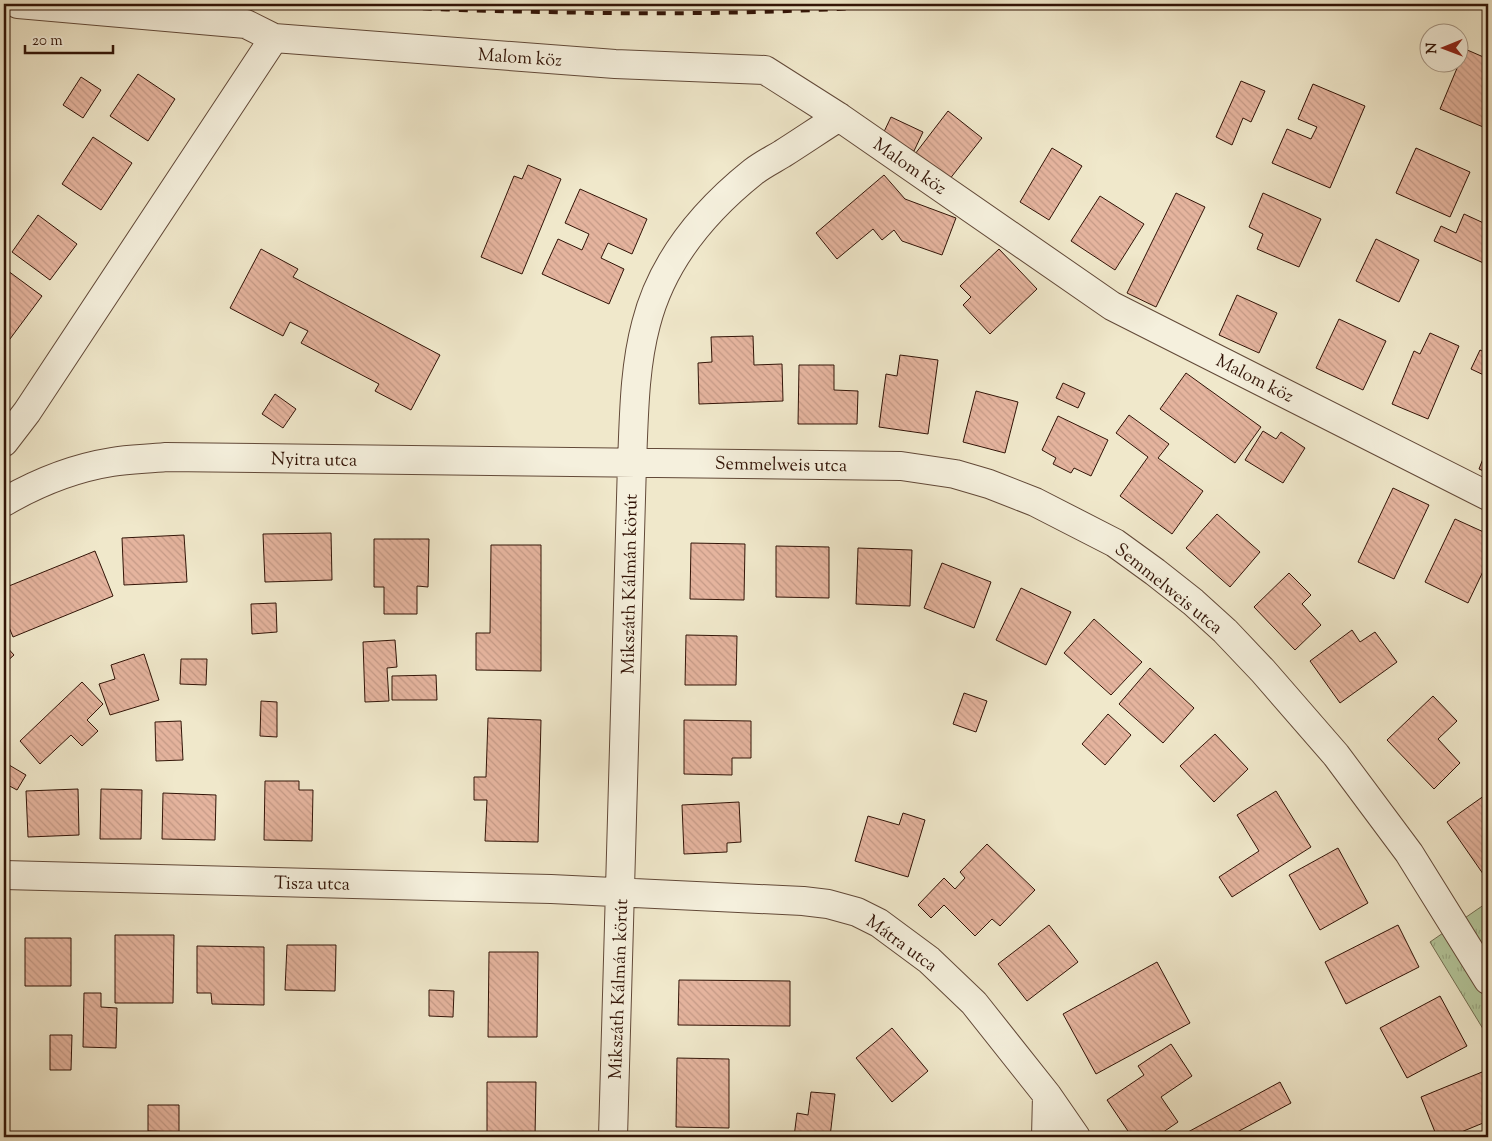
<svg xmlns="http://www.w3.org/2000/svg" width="1492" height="1141" font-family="'Sorts Mill Goudy',serif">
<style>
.park{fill:url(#park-tufts);stroke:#736e52}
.building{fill:url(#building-back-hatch);stroke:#321407}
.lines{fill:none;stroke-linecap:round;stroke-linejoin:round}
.minor-casing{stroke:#624938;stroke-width:30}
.minor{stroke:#f5f0dd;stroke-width:28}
.rail{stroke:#321407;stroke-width:4;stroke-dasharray:9 9;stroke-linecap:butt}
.labels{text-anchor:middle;stroke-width:5;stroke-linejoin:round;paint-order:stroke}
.street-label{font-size:18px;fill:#321407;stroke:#f5f0dd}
</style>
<defs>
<pattern id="park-tufts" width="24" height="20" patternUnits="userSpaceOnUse" patternTransform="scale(1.25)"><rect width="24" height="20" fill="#b4c79c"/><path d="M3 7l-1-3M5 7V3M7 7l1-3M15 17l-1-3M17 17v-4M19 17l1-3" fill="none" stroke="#9baa85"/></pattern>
<pattern id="building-back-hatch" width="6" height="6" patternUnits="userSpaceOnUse" patternTransform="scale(1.25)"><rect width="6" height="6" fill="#e5b49e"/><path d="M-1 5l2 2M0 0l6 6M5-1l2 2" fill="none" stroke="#c59a87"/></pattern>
</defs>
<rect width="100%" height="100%" fill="#f0e8cb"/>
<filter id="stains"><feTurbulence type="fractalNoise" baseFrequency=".004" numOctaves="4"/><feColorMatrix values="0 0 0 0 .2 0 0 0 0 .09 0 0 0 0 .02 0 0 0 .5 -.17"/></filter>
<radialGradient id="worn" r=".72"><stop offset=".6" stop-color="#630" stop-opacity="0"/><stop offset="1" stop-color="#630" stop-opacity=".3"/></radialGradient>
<path class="park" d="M1488,902V1037L1430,942Z"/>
<path class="building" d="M1465,49L1488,59V129L1440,109Z
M138,74L175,99L148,141L110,116Z
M81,77L101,90L83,118L63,105Z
M1241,81L1265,91L1251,122L1243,118L1232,145L1216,137Z
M1313,84L1365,106L1330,188L1272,163L1287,129L1311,139L1317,127L1298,119Z
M948,111L982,138L949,180L915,154Z
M891,117L923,132L914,151L882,136Z
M93,137L132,163L101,210L62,184Z
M1052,148L1082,166L1049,220L1020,202Z
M1416,148L1470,172L1450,217L1396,193Z
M528,165L561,179L522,274L481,257L514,176L522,179Z
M884,175L905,199L956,218L942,255L902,241L894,230L882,240L873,229L837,259L816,233Z
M580,189L647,219L632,254L608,243L601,258L624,269L609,304L542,274L558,239L582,250L589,234L565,223Z
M1176,193L1205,207L1156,307L1127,293Z
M1263,193L1321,219L1299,267L1257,249L1263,234L1249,227Z
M1100,196L1144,224L1115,270L1071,241Z
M1464,214L1488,225V265L1434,241L1441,226L1456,233Z
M38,215L77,244L50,280L12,252Z
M1376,239L1419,260L1399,302L1356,281Z
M261,249L298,269L293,277L440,355L411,410L375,391L379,384L301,343L308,331L290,322L283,336L230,308Z
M999,249L1037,289L990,334L963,305L971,297L960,286Z
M4,268L42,296L4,347Z
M1237,295L1277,313L1259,353L1219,335Z
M1339,319L1386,341L1363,390L1316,368Z
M1430,333L1459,346L1428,419L1392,404L1414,351L1420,354Z
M753,336L754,365L782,364L783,401L699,404L698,363L712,362L711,337Z
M1480,350L1488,354V377L1471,369Z
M900,355L938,360L928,434L879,427L886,374L897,376Z
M799,365H834V390L858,391L857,424H798Z
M1186,373L1261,427L1235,463L1160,409Z
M1063,383L1085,393L1078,408L1056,398Z
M976,391L1018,402L1005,453L963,442Z
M275,394L296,409L283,428L262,414Z
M1129,415L1169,444L1158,458L1203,491L1172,534L1120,496L1148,457L1116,433Z
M1058,416L1108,440L1091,476L1074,468L1071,473L1053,464L1056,458L1042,450Z
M1263,431L1276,439L1281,432L1305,448L1283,483L1245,460Z
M1488,446V473L1479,469Z
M1393,488L1429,505L1394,579L1358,562Z
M1217,514L1260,552L1230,587L1186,548Z
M1455,519L1488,534V561L1468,603L1425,582Z
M331,533L332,580L265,582L263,534Z
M184,535L187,582L124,585L122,538Z
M374,539H429L428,587L417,586V614H384V587H374Z
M691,543L745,544L744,600L690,599Z
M491,545H541V671L476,670V633H490Z
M776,546L829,547V598L776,597Z
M858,548L912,550L910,606L856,604Z
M95,551L113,596L13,637L4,615V588Z
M942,563L991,582L974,628L924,608Z
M1289,573L1311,595L1302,604L1321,625L1295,650L1254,607Z
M1021,588L1071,612L1046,665L996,640Z
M276,603L277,632L252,634L251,604Z
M1094,619L1142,662L1111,695L1064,653Z
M1352,630L1360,642L1375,632L1397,662L1340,703L1310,661Z
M686,635L737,636L736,685H685Z
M395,640L397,667L387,668L389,701L365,702L363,642Z
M4,644L14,655L4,664Z
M144,654L159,700L110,715L99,684L115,679L111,665Z
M181,659H207L206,685L180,684Z
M1150,668L1194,708L1163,743L1119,704Z
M436,675L437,700H392V676Z
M82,682L103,704L87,720L98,731L82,746L71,735L40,764L20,741Z
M964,693L987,701L976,732L953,724Z
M1433,696L1457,721L1438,739L1460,763L1434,789L1387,740Z
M261,701L277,702V737L260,736Z
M1108,714L1131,735L1105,765L1082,744Z
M488,718L541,720L538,842L485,841L487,800H474V777H486Z
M684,720L751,721V758H732V775L684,774Z
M181,721L183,760L156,761L155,722Z
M1215,734L1248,769L1214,802L1180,766Z
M4,762L26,775L17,790L4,783Z
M265,781H299V790H313L312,841L264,840Z
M78,789L79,835L28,837L26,791Z
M101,789L142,790L141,839H100Z
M1276,791L1311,847L1232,897L1219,877L1259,851L1237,815Z
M163,793L216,795L215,840L162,839Z
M1488,793V881L1447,822Z
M739,802L741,842L727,843V852L684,854L682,805Z
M903,813L925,820L908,877L855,861L868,816L899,825Z
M987,844L1035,890L1000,926L992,919L975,936L944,905L931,918L918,905L944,878L955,889L965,878L960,872Z
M1338,848L1368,903L1320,930L1289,875Z
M1049,925L1078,962L1027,1001L998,964Z
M1398,925L1419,967L1346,1004L1325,962Z
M115,935H174L173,1003H115Z
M4,936H8V999H4Z
M25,938H71V986H25Z
M287,945H336L335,991L285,990Z
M197,946L264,947V1005L212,1004L211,993H197Z
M489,952H538L537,1037H488Z
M1157,962L1190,1023L1096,1074L1063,1014Z
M679,980L790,981V1026L678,1025Z
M429,990L454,991L453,1017L429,1016Z
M84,993H101V1007L117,1008L116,1048L83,1047Z
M1440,996L1467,1046L1407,1078L1380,1028Z
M892,1028L928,1071L892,1102L856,1058Z
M50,1035H72L71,1070H50Z
M1171,1044L1192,1076L1161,1097L1178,1122L1156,1137H1132L1107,1100L1144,1075L1138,1066Z
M677,1058L729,1059V1128L676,1127Z
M1487,1070L1488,1073V1121L1449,1137H1437L1421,1097Z
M487,1082H536L535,1137H487Z
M1280,1082L1291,1103L1228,1137H1191L1188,1132Z
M811,1092L835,1094L830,1137H794L797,1113L808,1115Z
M148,1105H179V1132L148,1131Z"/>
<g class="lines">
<g class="minor-casing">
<path id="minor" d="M18,4L246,24L274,38L615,64L765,70L839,117L1112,306L1488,496
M4,442L27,412L274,38
M4,502C37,483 74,468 112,462C129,459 148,459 166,457L901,466L955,474L989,484L1035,502L1115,543L1155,572L1193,602L1225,631L1263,671L1336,755L1409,853L1488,980
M4,875L551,889L803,901L828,904L857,912L879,923L929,960L974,1003L1047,1095L1076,1137
M613,1137L632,463C634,417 634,369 646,324C662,261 703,212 753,172C762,165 772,160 782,154C801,142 820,129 839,117
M1046,1137L1047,1095"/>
</g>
<use href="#minor" class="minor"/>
<path class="rail" d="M369,4C428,10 488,11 547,12C671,15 795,13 919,4"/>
</g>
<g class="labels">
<g class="street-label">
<text transform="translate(520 57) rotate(4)" y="6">Malom köz</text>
<text transform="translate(910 166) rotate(35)" y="6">Malom köz</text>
<text transform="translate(1255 378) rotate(27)" y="6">Malom köz</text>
<text transform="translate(314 459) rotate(1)" y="6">Nyitra utca</text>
<text transform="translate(781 464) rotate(1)" y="6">Semmelweis utca</text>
<text transform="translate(629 584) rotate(-89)" y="6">Mikszáth Kálmán körút</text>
<text transform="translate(1169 588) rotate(39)" y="6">Semmelweis utca</text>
<text transform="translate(312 883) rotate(1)" y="6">Tisza utca</text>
<text transform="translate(902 943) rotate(36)" y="6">Mátra utca</text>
<text transform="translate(618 989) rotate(-88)" y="6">Mikszáth Kálmán körút</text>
</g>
</g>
<rect width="1492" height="1141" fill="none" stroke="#f0e8cb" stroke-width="20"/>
<rect x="5" y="5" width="1482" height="1131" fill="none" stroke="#321407" stroke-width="2.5"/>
<rect x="10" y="10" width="1472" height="1121" fill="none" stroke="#321407"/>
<g transform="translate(1444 48) rotate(269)"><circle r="24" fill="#f5f0dd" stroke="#a79887"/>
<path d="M0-4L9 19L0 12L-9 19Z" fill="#8f2418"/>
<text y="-8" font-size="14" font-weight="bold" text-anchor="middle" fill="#321407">N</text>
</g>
<path d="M25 45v8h88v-8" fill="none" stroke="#321407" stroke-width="2.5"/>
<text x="32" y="45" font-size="15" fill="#321407" stroke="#f5f0dd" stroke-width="4" paint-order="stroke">20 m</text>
<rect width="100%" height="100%" filter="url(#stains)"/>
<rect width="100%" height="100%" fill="url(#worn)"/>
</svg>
